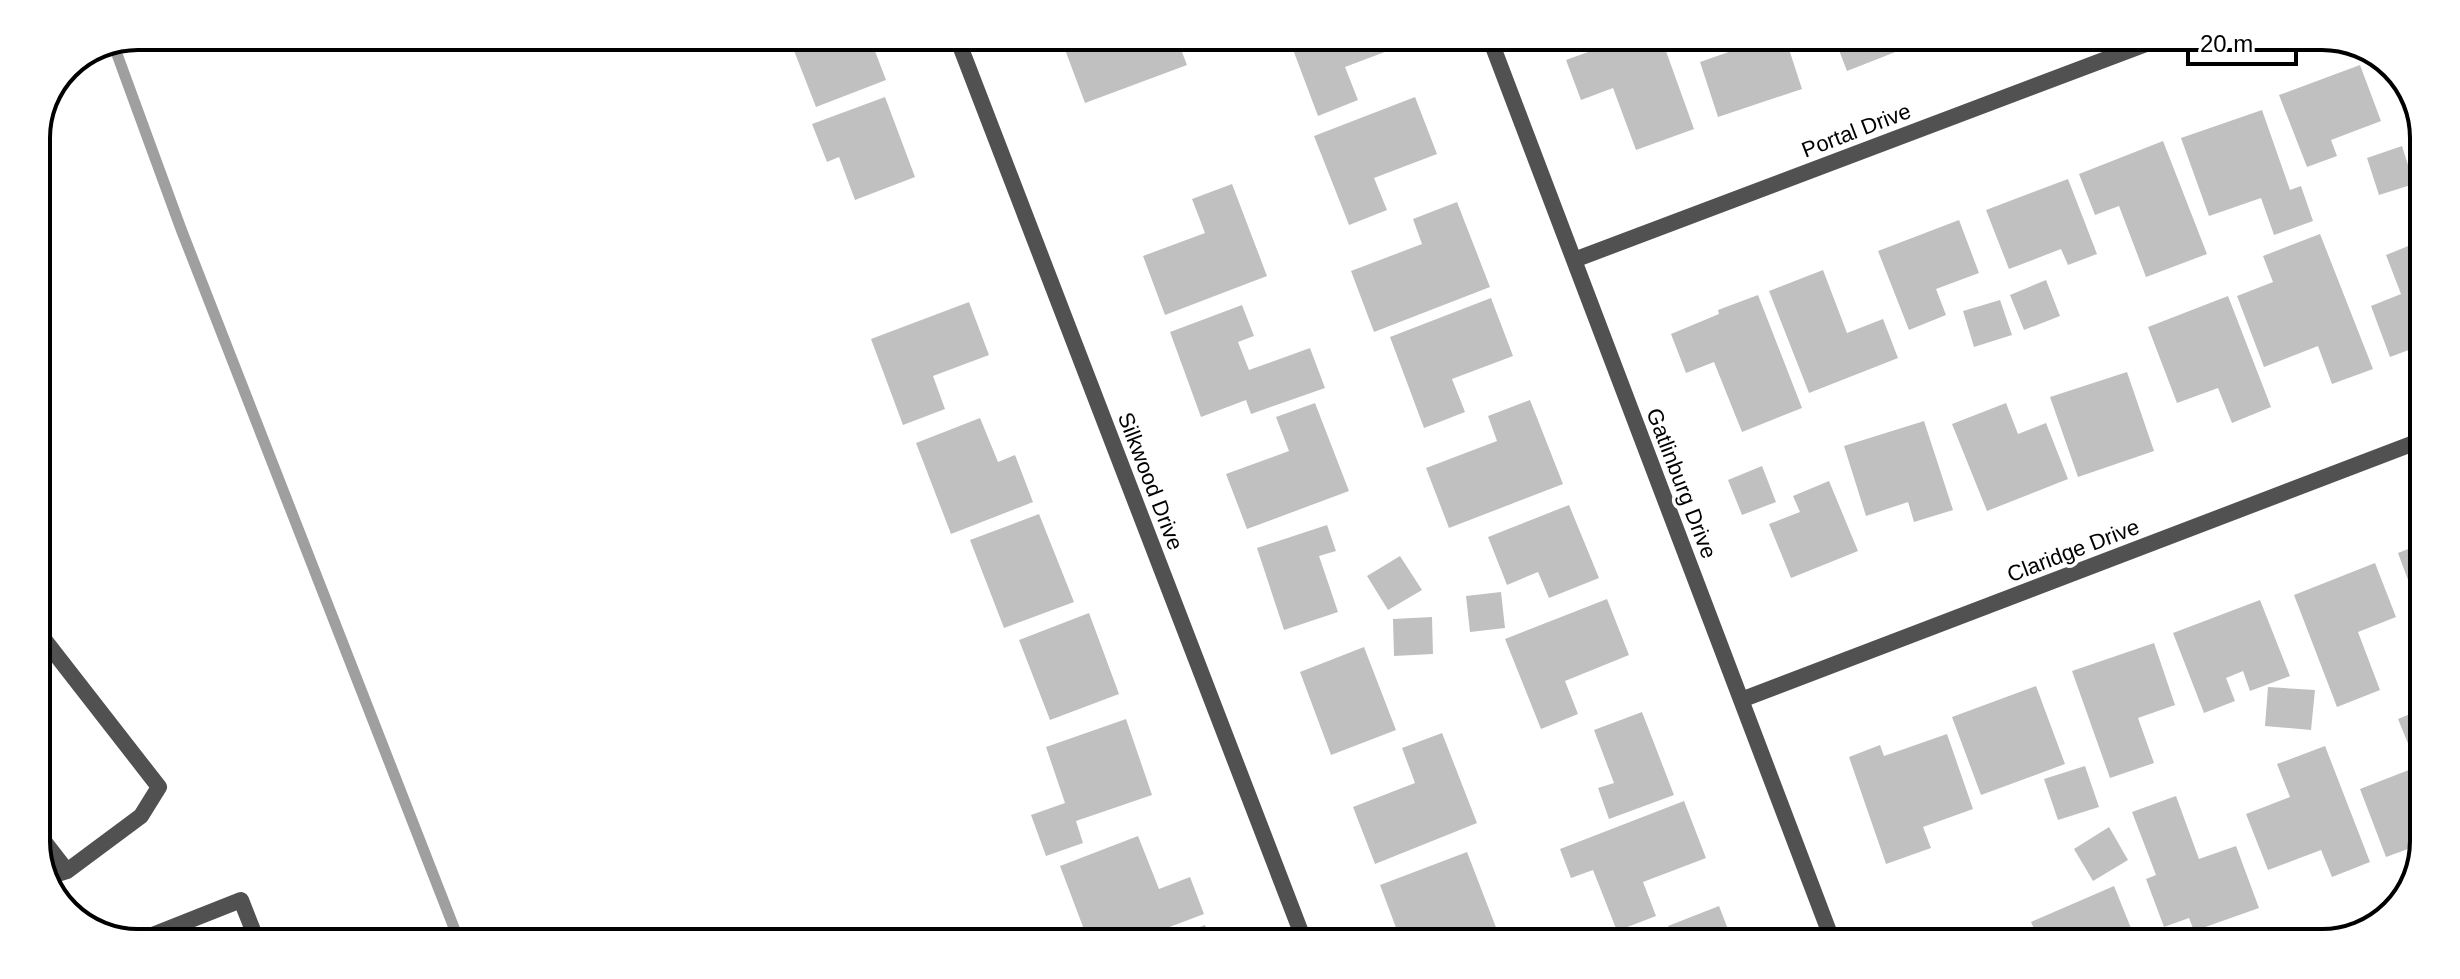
<svg xmlns="http://www.w3.org/2000/svg" width="2460" height="979" font-family="Helvetica,sans-serif">
<style>
.lines{fill:none;stroke-linecap:round;stroke-linejoin:round}
.stream{stroke:#9f9f9f;stroke-width:11}
.building{fill:#c0c0c0}
.service{stroke:#515151;stroke-width:16}
.minor{stroke:#515151;stroke-width:16}
.labels{text-anchor:middle;stroke-width:7;stroke-linejoin:round;paint-order:stroke}
.street-label{font-size:22px;fill:#000;stroke:#fff}
.rim{fill:none;stroke:#000;stroke-width:4}
</style>
<rect width="100%" height="100%" fill="#fff"/>
<g class="lines">
<path class="stream" d="M114,46L181,229L458,938"/>
</g>
<path class="building" d="M789,38H870L886,80L816,107Z
M1088,38L1177,39L1187,65L1085,103L1064,47Z
M1289,39H1395L1398,47L1345,67L1358,100L1318,116Z
M1621,40H1662L1694,129L1636,150L1613,88L1581,100L1566,60Z
M1741,40H1786L1802,89L1718,117L1700,62L1743,47Z
M1835,40H1900L1903,49L1847,71Z
M2384,62L2403,76L2424,131V152L2420,153Z
M2360,65L2381,121L2331,140L2337,156L2307,167L2279,95Z
M885,97L915,177L855,200L839,157L827,162L812,124Z
M1415,97L1437,154L1374,178L1387,210L1349,225L1314,136Z
M2262,110L2290,190L2301,186L2313,221L2274,235L2261,198L2209,216L2181,138Z
M2163,141L2207,254L2146,277L2119,206L2095,215L2079,174Z
M2402,146L2414,184L2379,195L2367,158Z
M2068,179L2097,254L2068,265L2061,249L2009,269L1986,210Z
M1232,184L1267,276L1165,315L1143,256L1205,233L1192,199Z
M1457,202L1490,287L1374,332L1351,271L1422,244L1413,219Z
M1959,220L1979,273L1936,289L1946,315L1909,330L1878,251Z
M2320,234L2373,369L2332,384L2318,346L2264,367L2237,296L2273,282L2263,256Z
M2423,240L2422,345L2390,357L2371,306L2401,294L2386,255Z
M1823,270L1847,333L1883,319L1898,358L1809,393L1769,291Z
M2046,280L2060,316L2024,330L2010,295Z
M1758,295L1802,408L1742,432L1714,362L1686,373L1671,334L1719,314L1718,310Z
M2228,296L2271,407L2232,423L2218,388L2177,403L2148,327Z
M1491,298L1513,356L1452,379L1465,412L1424,428L1390,337Z
M2000,300L2012,335L1974,347L1963,311Z
M969,302L989,355L933,376L945,409L903,425L871,339Z
M1242,305L1254,336L1238,342L1249,370L1310,348L1325,388L1251,414L1246,400L1201,417L1170,332Z
M2127,372L2154,451L2078,477L2050,397Z
M1530,400L1563,484L1449,528L1426,468L1497,441L1488,416Z
M1315,403L1349,491L1247,529L1226,474L1289,451L1276,417Z
M2006,403L2018,434L2046,423L2068,479L1987,511L1952,424Z
M980,418L998,462L1015,455L1033,502L951,534L916,443Z
M1924,421L1953,510L1914,522L1908,502L1866,516L1844,446Z
M1762,466L1776,502L1742,515L1728,480Z
M1829,481L1858,551L1791,578L1769,524L1800,512L1793,496Z
M1569,505L1599,578L1549,598L1538,572L1507,585L1488,537Z
M1039,514L1074,602L1004,628L970,540Z
M1327,525L1336,551L1319,556L1338,612L1284,630L1257,548Z
M2421,544L2420,612L2398,553Z
M1400,556L1422,590L1388,610L1367,576Z
M2375,563L2396,617L2358,632L2380,690L2337,707L2294,595Z
M1501,592L1505,628L1470,632L1466,596Z
M1607,599L1629,655L1565,681L1578,714L1541,729L1505,639Z
M2260,600L2290,676L2250,691L2243,671L2226,678L2235,701L2204,713L2173,633Z
M1089,613L1119,694L1050,720L1019,640Z
M1432,617L1433,654L1394,656L1393,619Z
M2154,643L2175,705L2138,718L2154,763L2110,778L2072,671Z
M1364,647L1396,730L1331,755L1300,672Z
M2036,686L2065,764L1981,795L1952,717Z
M2268,687L2315,690L2311,730L2265,726Z
M2420,710L2419,755L2414,758L2398,719Z
M1642,712L1674,795L1609,819L1598,788L1614,783L1594,730Z
M1126,719L1152,795L1076,821L1083,843L1046,856L1031,815L1065,803L1046,747Z
M1442,733L1477,823L1375,864L1353,807L1415,783L1402,748Z
M1947,734L1973,809L1923,827L1931,848L1886,864L1849,757L1880,745L1884,756Z
M2325,746L2370,862L2332,877L2321,850L2268,870L2246,814L2290,797L2277,764Z
M2085,766L2099,807L2058,820L2044,779Z
M2419,766V845L2386,857L2360,789Z
M2176,796L2199,859L2236,846L2259,908L2194,931L2189,918L2164,927L2146,879L2156,875L2132,812Z
M1684,801L1706,858L1643,882L1656,916L1617,931L1593,870L1571,878L1560,849Z
M2109,827L2128,860L2093,881L2074,849Z
M1138,836L1159,889L1190,877L1204,914L1135,940H1088L1060,866Z
M1467,852L1497,930L1470,941H1401L1380,885Z
M2114,886L2137,943L2040,942L2031,922Z
M1719,906L1733,942L1674,941L1668,926Z
M1205,925L1211,940H1167Z
M1943,931L1947,942H1915Z"/>
<g class="lines">
<path class="service" d="M36,629L159,787L141,816L67,871L47,877
M36,831L67,871
M145,938L241,900L256,938"/>
<path class="minor" d="M957,38L1304,940
M1490,39L1833,942
M1574,260L2154,41
M1741,700L2422,440"/>
</g>
<g class="labels">
<g class="street-label">
<text transform="translate(1856 130) rotate(-21)" y="8">Portal Drive</text>
<text transform="translate(1151 481) rotate(69)" y="8">Silkwood Drive</text>
<text transform="translate(1682 483) rotate(69)" y="8">Gatlinburg Drive</text>
<text transform="translate(2073 550) rotate(-21)" y="8">Claridge Drive</text>
</g>
</g>
<path d="M0 0H2460V979H0ZM138 50H2322A88 88 0 0 1 2410 138V841A88 88 0 0 1 2322 929H138A88 88 0 0 1 50 841V138A88 88 0 0 1 138 50Z" fill="#fff" fill-rule="evenodd"/>
<path class="rim" d="M138 50H2322A88 88 0 0 1 2410 138V841A88 88 0 0 1 2322 929H138A88 88 0 0 1 50 841V138A88 88 0 0 1 138 50Z"/>
<path d="M2188 52v12h108v-12" fill="none" stroke="#000000" stroke-width="4"/>
<text x="2200" y="52" font-size="24" fill="#000000" stroke="#ffffff" stroke-width="6" paint-order="stroke">20 m</text>
</svg>
